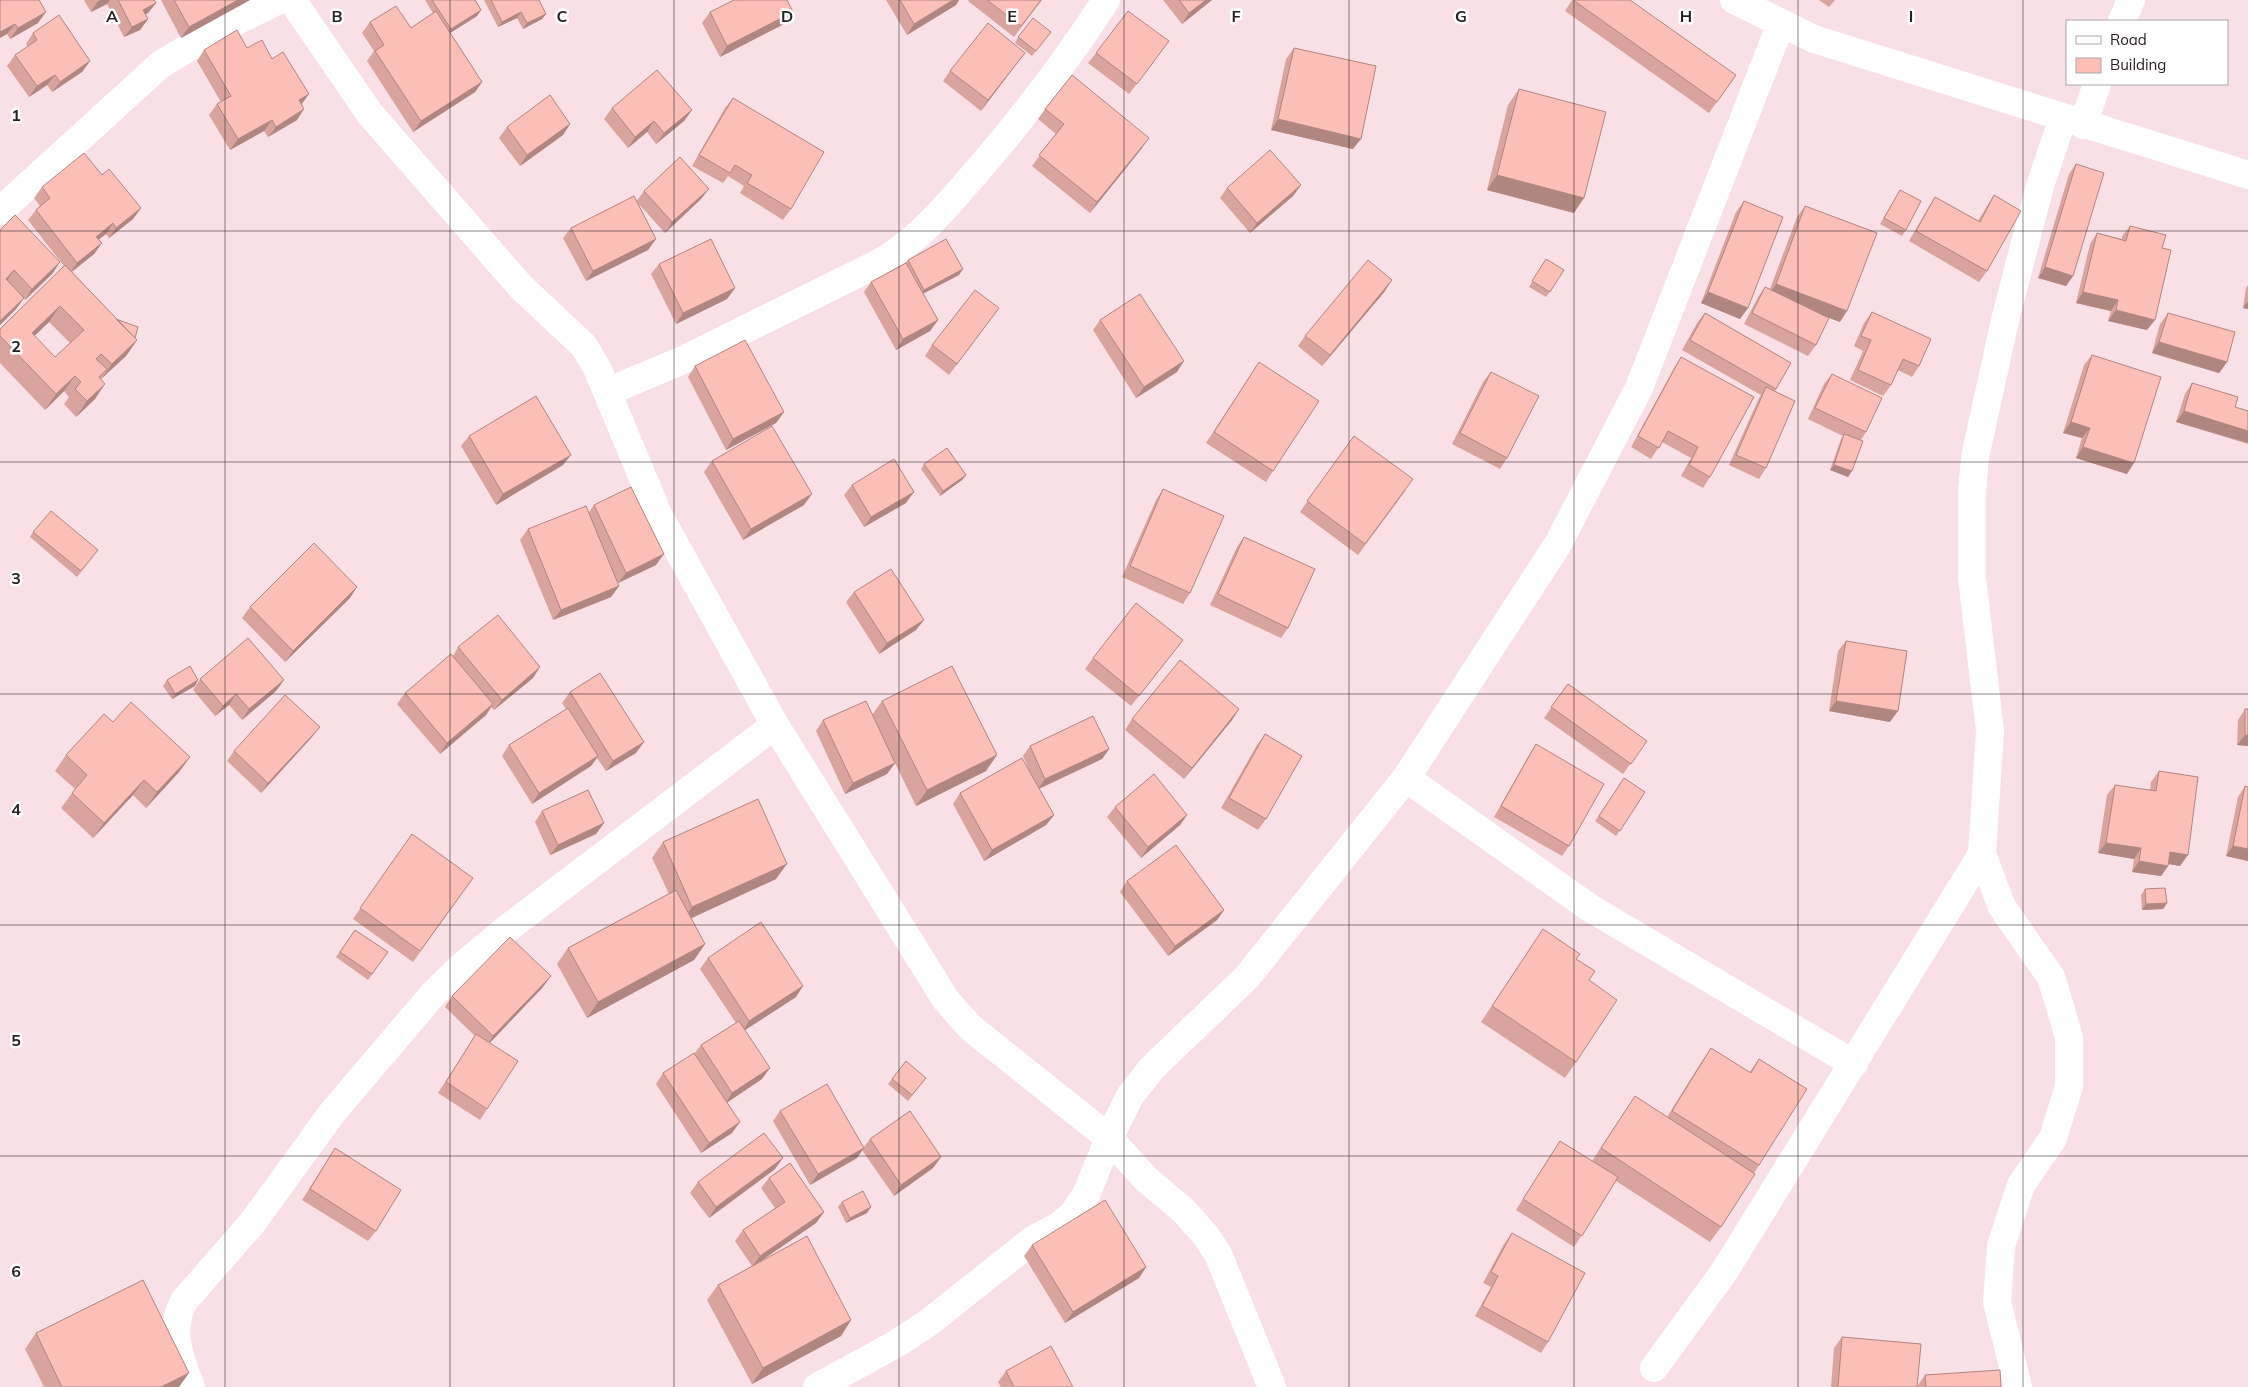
<svg xmlns="http://www.w3.org/2000/svg" width="2248" height="1387" font-family="Mulish,sans-serif">
<style>
.lines{fill:none;stroke-linecap:round;stroke-linejoin:round}
.minor{stroke:#fff;stroke-width:28}
.wall{fill:#d9a49d;fill-rule:evenodd}
.shaded-wall{fill:#b08680}
.building{fill:#fcbfb7;stroke:#b08680;fill-rule:evenodd}
.grid{fill:none;stroke:#2a2123;stroke-width:1;stroke-opacity:0.55}
.grid-label{font-size:16px;text-anchor:middle;font-weight:bold;fill:#2a2123;stroke:#fff;stroke-width:5;stroke-linejoin:round;paint-order:stroke}
</style>
<rect width="100%" height="100%" fill="#f9dfe6"/>
<g class="lines">
<path class="minor" d="M292,0L370,114L521,287L584,346L597,368L658,514L775,725L946,1000L971,1028L1109,1138L1146,1179L1184,1211L1206,1236L1218,1254L1272,1387
M1734,0L1814,39L2248,175
M2122,21L2131,0
M2083,125L2097,84
M0,211L160,65L216,31L279,0
M607,392L683,360L877,264C916,243 944,209 972,177C1021,121 1066,62 1106,0
M1406,778L1590,908L1854,1064
M1654,1368L1724,1272L1982,854
M191,1387C180,1358 168,1331 184,1301L253,1222L332,1113L434,993L461,967L504,931L775,725
M817,1387L896,1344L928,1323L1034,1239L1059,1226L1073,1214L1086,1195L1109,1138L1130,1096L1152,1068L1247,977L1406,778L1558,544L1639,388L1781,23
M2018,1387L1997,1302L2001,1246L2021,1185L2053,1138L2069,1086V1037L2051,977L2002,907L1982,854L1990,731L1972,578V492L1975,457L2006,316L2040,186L2063,118"/>
</g>
<path class="wall" d="M0,0L38,23L10,39L7,34Z
M84,0H154L156,3L148,13L145,15L148,19L140,30L124,37L107,4L91,12Z
M161,0H250L181,38Z
M425,0H475L481,10L477,16L450,33L482,82L475,92L413,132L367,61L374,51L362,33L370,22L411,28L433,13Z
M484,0H539L546,14L542,19L523,29L517,18L498,27Z
M886,0H959L956,5L907,35Z
M969,0H1042L1014,37L968,1Z
M1163,0H1212L1182,24Z
M1572,0L1736,75L1709,113L1565,11Z
M1819,0H1835L1829,7Z
M710,12H793L786,23L720,57L702,23Z
M1051,32L1032,56L1015,43L1018,37Z
M33,33L90,61L82,72L52,92L47,85L29,97L7,66L15,55L28,47L26,44Z
M247,48L272,59L301,104L297,120L268,137L264,131L230,150L209,115L217,104L221,102L197,61L204,50Z
M1294,48L1353,149L1271,130L1286,59Z
M1161,52L1129,94L1088,63L1096,53Z
M1025,53L981,111L943,81L950,71Z
M1519,89L1574,213L1487,190L1508,105Z
M733,98L791,209L783,220L740,193L744,186L728,176L723,183L692,166L725,108Z
M612,108L692,110L684,121L656,144L647,132L628,148L604,119Z
M1045,109L1142,148L1090,213L1032,166L1056,134L1038,119Z
M570,124L563,135L520,166L499,138L507,127Z
M2076,164L2073,276L2066,286L2038,278L2069,174Z
M102,175L141,208L133,219L109,238L106,234L99,239L102,243L94,254L72,272L137,340L126,356L101,379L95,399L76,417L64,404L69,397L64,391L45,410L0,363V329L64,266L28,220L36,210L40,206L34,198L42,187ZM49,322L70,343L55,357L34,336Z
M1301,185L1293,196L1250,233L1220,198L1227,188Z
M1900,190L1906,230L1902,236L1880,224Z
M644,191L701,199L665,233L637,202L656,239L648,250L586,281L563,238L571,228L636,202Z
M1994,195L1987,271L1979,282L1909,241L1928,208L1935,197L1978,221L1987,206Z
M1744,201L1748,308L1740,319L1701,303L1736,212Z
M1805,206L1840,322L1827,317L1816,345L1808,356L1744,324L1758,297L1765,287L1770,289L1797,217Z
M2130,226L2162,248L2147,330L2108,321L2111,311L2076,303L2090,244L2097,233L2122,239V236Z
M0,230L53,273L25,300L24,298L16,309L0,325Z
M1546,259L1564,270L1546,297L1529,287Z
M908,260L959,275L923,294L938,320L930,331L896,350L864,292L871,282L905,263Z
M659,264L735,288L727,299L676,324L651,274Z
M2248,285V309L2243,308L2246,288Z
M1385,291L1322,366L1298,346L1305,336Z
M1872,312L1919,366L1912,377L1898,370L1891,385L1883,396L1850,380L1863,351L1854,346L1864,323Z
M1705,313L1791,363L1775,391L1766,468L1759,479L1729,465L1759,398L1761,395L1682,350L1697,323Z
M2168,313L2227,362L2219,373L2152,353L2160,324Z
M991,319L949,375L925,356L932,345Z
M1100,320L1177,372L1136,398L1093,330Z
M2092,355L2127,474L2076,458L2082,438L2063,433L2084,365Z
M1681,357L1710,477L1703,488L1681,476L1691,458L1662,442L1651,459L1631,447L1674,368Z
M1259,362L1273,471L1266,482L1206,443Z
M695,366L784,412L776,423L726,450L688,377Z
M1491,372L1507,458L1500,469L1452,444L1483,382Z
M1832,374L1866,432L1861,440L1848,477L1830,470L1841,439L1843,436L1808,419L1824,384Z
M2192,383L2235,407L2248,411V444L2176,422L2185,394Z
M469,436L563,465L496,505L461,446Z
M1354,436L1406,490L1358,555L1300,512Z
M712,461L804,505L743,540L704,472Z
M924,464L966,475L962,480L940,496L921,469Z
M852,485L906,503L864,527L844,495Z
M1163,489L1190,593L1183,604L1122,577L1156,500Z
M594,505L656,565L618,583L613,573L619,586L611,597L553,620L520,540L528,529L589,512Z
M33,532L98,550L77,577L30,537Z
M1244,537L1288,628L1281,638L1210,605L1237,547Z
M854,592L916,630L879,654L846,602Z
M350,598L285,662L242,618L250,607Z
M1846,641L1890,722L1829,711L1838,651Z
M458,647L533,678L494,710L491,707L486,715L440,754L397,704L405,693L453,656Z
M1175,650L1131,706L1085,669L1093,658Z
M200,679L284,680L276,691L242,720L229,705L215,716L193,690Z
M167,680L195,686L172,699L163,686Z
M1568,684L1647,741L1623,774L1544,718Z
M570,692L636,753L606,771L597,758L591,766L532,804L502,756L509,745L566,709L562,703Z
M882,701L986,771L916,806L895,763L887,774L845,794L816,731L823,720L872,715Z
M1239,709L1232,720L1184,779L1125,730L1132,719Z
M2245,709H2248V746L2237,745L2238,720Z
M113,722L190,757L179,772L146,808L133,795L93,838L61,808L75,789L55,771L66,755Z
M1265,734L1266,819L1258,830L1221,808L1257,745Z
M312,737L261,793L227,761L234,751Z
M1536,744L1569,846L1562,856L1494,817L1529,755Z
M1030,746L1109,749L1102,759L1039,789L1054,815L1046,825L984,861L953,804L960,793L1031,775L1023,756Z
M2159,771L2180,866L2168,864V866L2161,876L2132,872L2134,859L2098,853L2107,795L2115,785L2150,790L2151,782Z
M1624,778L1645,792L1616,836L1595,821Z
M2245,786L2248,787V861L2226,856L2238,797Z
M1115,807L1187,815L1180,825L1141,858L1107,817Z
M542,811L604,823L596,834L550,855L535,822Z
M412,834L473,878L413,962L353,919Z
M663,842L776,879L691,918L705,944L694,960L587,1018L557,964L568,948L669,894L652,858Z
M1127,881L1224,910L1217,920L1168,956L1120,892Z
M2145,889L2167,903L2163,909L2142,910L2141,895Z
M1543,929L1589,980L1576,1062L1565,1078L1481,1022Z
M355,930L388,952L368,980L336,957Z
M708,958L796,997L745,1030L762,1079L726,1103L732,1133L701,1153L656,1084L663,1073L694,1054L701,1045L736,1023L700,969Z
M543,987L489,1043L487,1109L480,1120L438,1093L475,1036L445,1007L452,996Z
M1711,1048L1749,1073L1759,1059V1165L1721,1227L1710,1242L1616,1181L1574,1247L1516,1210L1560,1141L1592,1161L1635,1096L1667,1117L1700,1064Z
M926,1078L908,1101L888,1084L892,1079Z
M780,1111L864,1147L870,1139L941,1157L933,1168L894,1196L862,1150L857,1158L810,1185L773,1121Z
M335,1148L376,1231L368,1241L302,1200Z
M775,1169L709,1218L690,1193L698,1182Z
M769,1178L824,1212L816,1223L759,1262L851,1320L841,1336L752,1384L707,1300L718,1285L752,1266L735,1241L743,1230L775,1208L761,1188Z
M842,1202L867,1213L846,1223L838,1207Z
M1512,1233L1548,1342L1541,1353L1475,1316L1491,1287L1483,1283L1504,1244Z
M1032,1245L1146,1267L1139,1278L1065,1323L1024,1256Z
M36,1333L179,1387H44L25,1349Z
M1842,1337L1917,1387H1831L1834,1348Z
M1006,1371L1073,1387H1001L998,1382Z
M1925,1375L2001,1387H1918V1385Z"/>
<path class="shaded-wall" d="M101,0H110L107,4L91,12L98,1Z
M238,0H250L181,38L189,27Z
M953,0H959L956,5L907,35L914,24Z
M1206,0H1212L1182,24L1189,13Z
M156,3L148,13L135,20L143,10Z
M481,10L477,16L447,35L451,29Z
M46,12L38,23L10,39L18,28Z
M521,12L517,18L498,27L502,22Z
M793,12L786,23L720,57L727,46Z
M546,14L542,19L523,29L527,23Z
M148,19L140,30L124,37L132,27Z
M15,24L7,34L0,38V32Z
M1025,53L1017,63L981,111L988,100Z
M90,61L82,72L52,92L60,82Z
M55,75L47,85L29,97L37,86Z
M482,82L475,92L413,132L421,121Z
M309,94L301,105L299,100Z
M304,109L297,120L268,137L276,127Z
M692,110L684,121L656,144L664,133Z
M1278,119L1361,139L1353,149L1271,130Z
M272,120L264,131L230,150L238,139Z
M654,121L647,132L628,148L635,137Z
M570,124L563,135L520,166L527,155Z
M1149,138L1142,148L1090,213L1097,202Z
M1497,175L1584,198L1574,213L1487,190Z
M1301,185L1293,196L1250,233L1257,223Z
M709,189L701,199L665,233L672,222Z
M141,208L133,219L109,238L116,228Z
M113,223L106,234L89,247L96,237Z
M656,239L648,250L586,281L593,271Z
M102,243L94,254L70,273L77,263Z
M60,262L53,273L25,300L32,289Z
M2045,267L2073,276L2066,286L2038,278Z
M963,269L959,275L920,295L924,290Z
M14,270L7,281L6,279Z
M1392,280L1385,291L1322,366L1330,355Z
M1776,284L1847,311L1840,322L1768,295Z
M735,288L727,299L676,324L683,313Z
M1708,292L1748,308L1740,319L1701,303Z
M2083,292L2118,300L2111,311L2076,303Z
M24,298L16,309L0,325V321Z
M2247,302L2248,303V309L2243,308Z
M60,306L49,322L21,349L32,333Z
M2116,310L2155,320L2147,330L2108,321Z
M938,320L930,331L896,350L903,339Z
M137,340L126,356L101,379L112,364Z
M2159,342L2227,362L2219,373L2152,353Z
M1184,361L1177,372L1136,398L1144,387Z
M75,376L64,391L45,410L56,394Z
M105,384L95,399L76,417L87,401Z
M2184,411L2248,431V443L2176,422Z
M784,412L776,423L726,450L733,439Z
M2071,422L2090,428L2082,438L2063,433Z
M2083,447L2134,463L2127,474L2076,458Z
M571,455L563,465L496,505L503,494Z
M1834,465L1852,471L1848,477L1830,470Z
M966,475L962,480L940,496L943,491Z
M914,492L906,503L864,527L871,517Z
M812,494L804,505L743,540L751,529Z
M664,554L656,565L618,583L626,573Z
M619,586L611,597L553,620L561,610Z
M357,587L350,598L285,662L293,651Z
M924,620L916,630L879,654L887,643Z
M540,667L533,678L494,710L502,700Z
M198,680L195,686L172,699L175,694Z
M284,680L276,691L242,720L249,709Z
M236,694L229,705L215,716L223,706Z
M1836,701L1898,711L1890,722L1829,711Z
M493,704L486,715L440,754L447,743Z
M1239,709L1232,720L1184,779L1192,768Z
M320,727L312,737L261,793L268,783Z
M2245,735H2248V746L2237,745Z
M644,742L636,753L606,771L613,761Z
M1109,749L1102,759L1038,789L1045,779Z
M997,755L986,771L916,806L927,790Z
M598,756L591,766L532,804L539,793Z
M190,757L179,772L146,808L157,792Z
M895,763L887,774L845,794L853,783Z
M144,780L133,795L93,838L104,823Z
M1054,815L1046,825L984,861L992,850Z
M1187,815L1180,825L1141,858L1148,847Z
M604,823L596,834L550,855L558,845Z
M2106,843L2141,848L2134,859L2098,853Z
M2233,846L2248,849V861L2226,856Z
M2170,852L2188,855L2180,866L2163,863Z
M2139,861L2168,866L2161,876L2132,872Z
M787,864L776,879L681,923L692,907Z
M2167,903L2163,909L2142,910L2146,904Z
M1224,910L1217,920L1168,956L1175,946Z
M705,944L694,960L587,1018L598,1002Z
M551,976L543,987L486,1047L493,1036Z
M803,986L796,997L742,1032L749,1021Z
M770,1068L762,1079L725,1104L732,1093Z
M740,1122L732,1133L701,1153L709,1143Z
M864,1148L857,1158L810,1185L818,1174Z
M941,1157L933,1168L894,1196L901,1185Z
M783,1158L775,1169L709,1218L716,1207Z
M871,1207L867,1213L846,1223L850,1218Z
M824,1212L816,1223L752,1267L760,1256Z
M1146,1267L1139,1278L1065,1323L1073,1312Z
M851,1320L841,1336L752,1384L763,1368Z
M189,1373L179,1387H161Z"/>
<path class="building" d="M0,0H39L46,12L18,28L15,24L0,32Z
M118,0H154L156,3L143,10L148,19L132,27Z
M174,0H238L189,27Z
M432,0H475L481,10L451,29Z
M491,0H539L546,14L527,23L521,12L502,22Z
M734,0H787L793,12L727,46L710,12Z
M900,0H953L914,24Z
M987,0H1041L1021,26Z
M1179,0H1206L1189,13Z
M1573,0H1630L1736,75L1717,102Z
M396,6L411,28L436,11L482,82L421,121L375,51L384,45L370,22Z
M1128,11L1169,41L1137,84L1096,53Z
M59,15L90,61L60,82L55,75L37,86L15,55L37,40L33,33Z
M1033,18L1051,32L1036,51L1018,37Z
M988,23L1025,53L988,100L950,71Z
M237,30L247,48L262,40L272,59L283,52L309,94L299,100L304,109L276,127L272,120L238,139L217,104L231,96L204,50Z
M1294,48L1376,66L1361,139L1278,119Z
M657,70L692,110L664,133L654,121L635,137L612,108Z
M1072,75L1149,138L1097,202L1039,155L1064,124L1045,109Z
M1519,89L1606,112L1584,198L1497,175Z
M550,95L570,124L527,155L507,127Z
M733,98L824,152L791,209L747,183L752,175L735,165L730,173L699,155Z
M1270,150L1301,185L1257,223L1227,188Z
M84,153L102,175L109,169L141,208L116,228L113,223L96,237L102,243L77,263L36,210L50,198L42,187Z
M680,157L709,189L672,222L644,191Z
M2076,164L2104,173L2073,276L2045,267Z
M1900,190L1921,201L1906,230L1884,218Z
M1994,195L2021,211L1987,271L1916,231L1935,197L1980,222Z
M634,196L656,239L593,271L571,228Z
M1744,201L1783,217L1748,308L1708,292Z
M1805,206L1877,233L1847,311L1776,284Z
M15,215L60,262L32,289L14,270L6,279L24,298L0,321V230Z
M2130,226L2166,235L2162,248L2171,250L2155,320L2116,310L2118,300L2083,292L2097,233L2126,241Z
M711,239L735,288L683,313L659,264Z
M946,239L963,269L924,290L908,260Z
M1546,259L1564,270L1550,292L1532,281Z
M1368,260L1392,280L1330,355L1305,336Z
M906,263L938,320L903,339L871,282Z
M65,265L137,340L112,364L101,354L96,359L107,369L99,377L105,384L87,401L75,389L81,382L75,376L56,394L0,336V329ZM60,306L84,330L55,357L32,333Z
M1765,287L1829,318L1816,345L1752,313Z
M975,290L999,308L957,364L932,345Z
M1140,294L1184,361L1144,387L1100,320Z
M1872,312L1931,339L1919,366L1903,359L1891,385L1858,370L1871,340L1861,336Z
M1705,313L1791,363L1776,389L1690,340Z
M2168,313L2235,332L2227,362L2159,342Z
M116,319L138,327L135,338Z
M745,340L784,412L733,439L695,366Z
M2092,355L2161,377L2134,463L2083,447L2090,428L2071,422Z
M1681,357L1754,397L1710,477L1689,465L1698,447L1668,431L1659,448L1638,436Z
M1259,362L1319,401L1273,471L1214,432Z
M1491,372L1539,396L1507,458L1460,433Z
M1832,374L1882,398L1866,432L1815,408Z
M2192,383L2238,397L2235,407L2248,411V431L2184,411Z
M1766,387L1795,401L1766,468L1736,455Z
M536,396L571,455L503,494L469,436Z
M772,426L812,494L751,529L712,461Z
M1844,434L1863,441L1852,471L1834,465Z
M1354,436L1413,479L1365,544L1307,501Z
M947,448L966,475L943,491L924,464Z
M894,459L914,492L871,517L852,485Z
M631,487L664,554L626,573L594,505Z
M1163,489L1224,516L1190,593L1130,566Z
M586,506L619,586L561,610L528,529Z
M51,511L98,550L81,571L33,532Z
M1244,537L1315,569L1288,628L1218,594Z
M314,543L357,587L293,651L250,607Z
M891,569L924,620L887,643L854,592Z
M1136,603L1183,640L1139,696L1093,658Z
M498,615L540,667L502,700L458,647Z
M248,638L284,680L249,709L236,694L223,706L200,679Z
M1846,641L1907,651L1898,711L1836,701Z
M451,654L493,704L447,743L405,693Z
M1180,660L1239,709L1192,768L1132,719Z
M190,666L198,680L175,694L167,680Z
M952,666L997,755L927,790L882,701Z
M600,673L644,742L613,761L570,692Z
M1568,684L1647,741L1631,764L1551,707Z
M285,695L320,727L268,783L234,751Z
M866,701L895,763L853,783L823,720Z
M131,702L190,757L157,792L144,780L104,823L72,793L87,775L66,755L104,714L113,722Z
M568,708L598,756L539,793L509,745Z
M2245,709H2248V735H2245Z
M1093,716L1109,749L1045,779L1030,746Z
M1265,734L1302,756L1266,819L1229,798Z
M1536,744L1604,784L1569,846L1501,806Z
M1022,758L1054,815L992,850L960,793Z
M2159,771L2198,777L2188,855L2170,852L2168,866L2139,861L2141,848L2106,843L2115,785L2156,791Z
M1154,774L1187,815L1148,847L1115,807Z
M1624,778L1645,792L1620,831L1599,816Z
M2245,786L2248,787V849L2233,846Z
M588,790L604,823L558,845L542,811Z
M758,799L787,864L692,907L663,842Z
M412,834L473,878L420,951L360,908Z
M1176,845L1224,910L1175,946L1127,881Z
M2165,888L2167,903L2146,904L2145,889Z
M676,890L705,944L598,1002L568,948Z
M761,922L803,986L749,1021L708,958Z
M1543,929L1580,954L1576,959L1595,971L1589,980L1617,1000L1576,1062L1492,1006Z
M355,930L388,952L372,974L340,952Z
M510,937L551,976L493,1036L452,996Z
M739,1021L770,1068L732,1093L701,1045Z
M476,1034L518,1061L487,1109L446,1082Z
M1711,1048L1751,1073L1759,1059L1807,1089L1759,1165L1672,1111Z
M694,1053L740,1122L709,1143L663,1073Z
M906,1061L926,1078L912,1095L892,1079Z
M827,1084L864,1148L818,1174L780,1111Z
M1635,1096L1755,1174L1721,1227L1601,1148Z
M910,1111L941,1157L901,1185L870,1139Z
M764,1133L783,1158L716,1207L698,1182Z
M1560,1141L1618,1177L1582,1236L1523,1199Z
M335,1148L401,1190L376,1231L310,1189Z
M790,1163L824,1212L760,1256L743,1230L785,1202L769,1178Z
M863,1191L871,1207L850,1218L842,1202Z
M1105,1200L1146,1267L1073,1312L1032,1245Z
M1512,1233L1585,1273L1548,1342L1482,1306L1498,1276L1491,1272Z
M807,1236L851,1320L763,1368L718,1285Z
M143,1280L189,1373L161,1387H62L36,1333Z
M1842,1337L1921,1344L1917,1387H1838Z
M1051,1346L1073,1387H1014L1006,1371Z
M2000,1370L2001,1387H1926L1925,1375Z"/>
<path class="grid" d="M225,0V1387M450,0V1387M674,0V1387M899,0V1387M1124,0V1387M1349,0V1387M1574,0V1387M1798,0V1387M2023,0V1387M0,231H2248M0,462H2248M0,694H2248M0,925H2248M0,1156H2248"/>
<g class="grid-label">
<text x="112" y="22">A</text>
<text x="337" y="22">B</text>
<text x="562" y="22">C</text>
<text x="787" y="22">D</text>
<text x="1012" y="22">E</text>
<text x="1236" y="22">F</text>
<text x="1461" y="22">G</text>
<text x="1686" y="22">H</text>
<text x="1911" y="22">I</text>
<text x="16" y="121">1</text>
<text x="16" y="352">2</text>
<text x="16" y="584">3</text>
<text x="16" y="815">4</text>
<text x="16" y="1046">5</text>
<text x="16" y="1277">6</text>
</g>
<rect x="2066" y="20" width="162" height="65" fill="#ffffff" stroke="#aaa6a7"/>
<rect x="2076" y="36" width="25" height="8" fill="#ffffff" stroke="#aaa6a7"/>
<text x="2110" y="45" font-size="15" fill="#2a2123">Road</text>
<rect x="2076" y="58" width="25" height="15" fill="#fcbfb7" stroke="#aaa6a7"/>
<text x="2110" y="70" font-size="15" fill="#2a2123">Building</text>
</svg>
